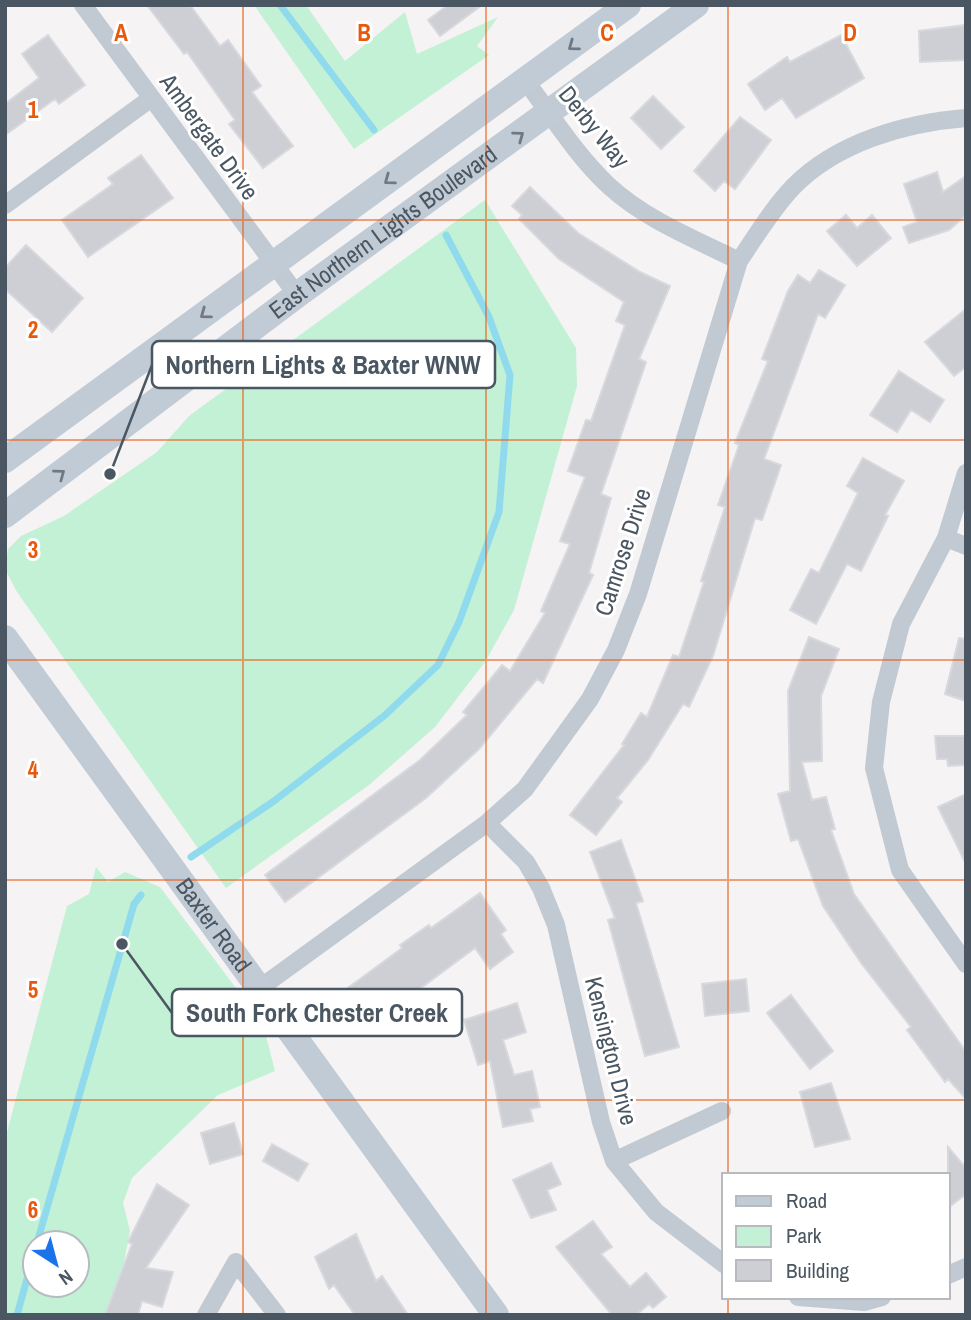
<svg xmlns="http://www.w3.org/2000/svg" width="971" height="1320" font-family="'Archivo Narrow',sans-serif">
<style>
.green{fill:#c3f1d5;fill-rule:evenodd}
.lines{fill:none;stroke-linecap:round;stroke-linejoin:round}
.stream{stroke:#90daee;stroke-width:7}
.building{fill:#cdcfd5;stroke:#d7d9de;stroke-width:2}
.street{stroke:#c1cad2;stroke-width:18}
.secondary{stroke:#c1cbd6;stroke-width:26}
.oneway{stroke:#6e7984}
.grid{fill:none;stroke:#e8590c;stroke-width:2;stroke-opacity:0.55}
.labels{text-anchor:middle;stroke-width:6;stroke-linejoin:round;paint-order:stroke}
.street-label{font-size:24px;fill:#4a5661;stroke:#fff}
.grid-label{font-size:23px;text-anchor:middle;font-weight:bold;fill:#e8590c;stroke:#fff;stroke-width:6;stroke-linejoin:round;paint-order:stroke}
.leader{fill:none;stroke:#4a5661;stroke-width:2.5}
.callout-dot{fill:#4a5661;stroke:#fff;stroke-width:2.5}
.callout{fill:#fff;stroke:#4a5661;stroke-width:2.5}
.callout-label{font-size:26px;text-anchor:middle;font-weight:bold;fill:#4a5661}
</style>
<rect width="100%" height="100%" fill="#f5f3f3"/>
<path class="green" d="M254,5H306L345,61L405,12L417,54L498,17L477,46L489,55L354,149Z
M485,200L576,348L577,386L514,610L485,662L435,727L369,785L226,888L17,592L5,569L8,549L21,536L64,516L157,452L189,416Z
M96,867L108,882L125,872L160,887L263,1024L275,1071L218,1095L132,1178L123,1203L130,1231L114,1315H5V1140L67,906L89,894ZM35,1243H77V1285H35Z"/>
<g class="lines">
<path class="stream" d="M280,5L374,130
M191,857L274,801L384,716L438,665L459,622L499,512L510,375L489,317L446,235
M37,1243L134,904L141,895
M17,1315L35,1250"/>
</g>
<path class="building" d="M147,5H190L220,46L228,40L261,86L252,92L293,146L263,168L229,124L235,120L187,52L184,54Z
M448,5H482L440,36L428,20Z
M966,25V60L920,62L919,31Z
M48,35L85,85L59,104L55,99L5,135V104L39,78L22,54Z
M841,35L864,78L796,118L782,98L765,110L748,84L787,57L790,62Z
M653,96L684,127L661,149L631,118Z
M740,117L771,140L735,189L724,181L715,191L694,171Z
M141,155L173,198L88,257L62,220L113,184L108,178Z
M937,172L943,192L966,176V215L949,230L909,243L903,227L917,222L904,184Z
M530,187L578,233L640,272L670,286L639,359L646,362L601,494L611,498L589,573L593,575L543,683L537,679L479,749L426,798L285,902L265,875L420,760L467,715L463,712L502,665L510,671L545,613L541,611L570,544L560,541L585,477L568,471L586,420L591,421L625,325L616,321L624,302L559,259L519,219L522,215L512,206Z
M846,215L857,228L872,215L891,238L857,266L827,231Z
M26,245L83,298L52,332L5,289V268Z
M819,270L845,285L825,318L818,314L764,459L781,465L762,520L755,518L713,656L689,707L683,704L648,760L617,798L622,802L596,835L570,815L624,745L622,744L641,713L647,717L673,655L679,657L704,582L701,581L725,507L718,505L739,445L735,443L768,361L762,359L788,291L798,275L810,283Z
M966,309V367L954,376L925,342Z
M899,371L944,400L930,422L911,410L897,432L870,415Z
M863,458L904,481L885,515L888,516L861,571L847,564L816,624L790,610L811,569L819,573L858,493L847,486Z
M809,637L839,649L821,696L822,761L802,762L812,800L826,797L835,829L831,830L854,894L966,1052V1099L948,1079L945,1082L907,1030L911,1027L861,963L823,906L798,839L791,841L778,794L790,791L788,691Z
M959,638L966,639V701L945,694Z
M935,736H966V765L948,766L947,759H937Z
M966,794V864L938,807Z
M621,840L643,901L636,903L679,1047L645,1056L608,920L615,918L590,852Z
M480,893L506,930L501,934L513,952L490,969L475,948L356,1036L336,1008L346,1000L341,993L402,948L400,945L429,925L431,928Z
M746,979L749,1011L705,1016L702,984Z
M791,995L833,1051L810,1069L767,1013Z
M517,1003L526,1032L503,1040L514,1075L532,1071L540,1107L530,1109L533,1121L503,1127L490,1061L478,1065L464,1020Z
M831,1083L850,1139L815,1147L800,1092Z
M234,1123L243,1154L210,1164L201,1133Z
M272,1144L308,1164L298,1181L263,1161Z
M948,1147L966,1168V1194L948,1208Z
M551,1163L561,1184L547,1190L556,1210L531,1218L513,1180Z
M157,1184L189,1205L146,1268L173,1272L162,1307L142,1301L138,1315H105L132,1244L128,1242Z
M593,1221L612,1247L601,1254L630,1287L646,1273L666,1297L653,1308L649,1304L636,1315H612L556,1247Z
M356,1234L376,1281L382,1276L408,1315H355L334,1285L329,1289L315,1257Z"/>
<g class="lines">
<path class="street" d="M83,5L297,295
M525,80C552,116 576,155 609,186C646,220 695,239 739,261
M5,205L150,99
M966,473L946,538L901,624L881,702L874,768L900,870L966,964
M946,538L966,546
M487,823L526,862L541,888L556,925L601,1122L614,1161L656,1212L724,1264
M260,988L487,823L525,789L590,699L616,650L638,594L739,261C756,236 772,209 793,187C837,142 905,123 966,118
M614,1161L722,1111
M948,1275L966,1267
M798,1297L864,1302L882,1297
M206,1315L236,1262L277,1315"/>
<g class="secondary">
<path d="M5,460L628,5"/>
<path id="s1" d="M5,515L297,295L696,5"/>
<path id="s2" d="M5,638L496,1315"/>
</g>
</g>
<defs><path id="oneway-chevron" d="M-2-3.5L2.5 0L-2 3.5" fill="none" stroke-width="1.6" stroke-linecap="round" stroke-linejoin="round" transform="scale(1.75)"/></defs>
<g class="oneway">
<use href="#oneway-chevron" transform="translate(573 46) rotate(144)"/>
<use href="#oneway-chevron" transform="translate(519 136) rotate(-36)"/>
<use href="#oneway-chevron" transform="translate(389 180) rotate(144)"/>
<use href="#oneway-chevron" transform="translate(205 314) rotate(144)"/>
<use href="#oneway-chevron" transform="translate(60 474) rotate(-37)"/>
</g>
<path class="grid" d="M243,5V1315M486,5V1315M728,5V1175M5,220H966M5,440H966M5,660H966M5,880H966M5,1100H966M728,1297V1315"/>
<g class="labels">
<g class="street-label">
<text transform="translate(594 127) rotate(51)" y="8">Derby Way</text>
<text transform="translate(209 137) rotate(54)" y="8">Ambergate Drive</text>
<text dy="8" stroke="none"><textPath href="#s1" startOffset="472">East Northern Lights Boulevard</textPath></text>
<text transform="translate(623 552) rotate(-72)" y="8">Camrose Drive</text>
<text dy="8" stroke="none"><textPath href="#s2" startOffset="355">Baxter Road</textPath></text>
<text transform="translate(611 1051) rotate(76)" y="8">Kensington Drive</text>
</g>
</g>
<g class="grid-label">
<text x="121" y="41">A</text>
<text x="364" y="41">B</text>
<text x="607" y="41">C</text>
<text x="850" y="41">D</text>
<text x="33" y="118">1</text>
<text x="33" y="338">2</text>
<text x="33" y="558">3</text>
<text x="33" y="778">4</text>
<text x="33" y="998">5</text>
<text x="33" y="1218">6</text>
</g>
<path class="leader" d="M110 474L152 365M122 944L172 1013"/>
<g class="callout-dot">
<circle cx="110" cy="474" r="7"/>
<circle cx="122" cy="944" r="7"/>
</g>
<g class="callout">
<rect x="152" y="341" width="343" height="47" rx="7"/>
<rect x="172" y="989" width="290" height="47" rx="7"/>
</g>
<g class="callout-label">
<text x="323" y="374">Northern Lights &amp; Baxter WNW</text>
<text x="317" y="1022">South Fork Chester Creek</text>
</g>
<rect width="971" height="1320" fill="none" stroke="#4a5661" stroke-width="14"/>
<rect x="722" y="1173" width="228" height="126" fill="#ffffff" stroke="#b7bbc0" stroke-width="2"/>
<rect x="736" y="1196" width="35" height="10" fill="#c1cbd6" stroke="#b7bbc0" stroke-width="2"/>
<text x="786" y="1208" font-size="21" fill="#4a5661">Road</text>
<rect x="736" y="1226" width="35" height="21" fill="#c3f1d5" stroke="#b7bbc0" stroke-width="2"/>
<text x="786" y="1243" font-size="21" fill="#4a5661">Park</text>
<rect x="736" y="1260" width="35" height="21" fill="#cdcfd5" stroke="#b7bbc0" stroke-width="2"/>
<text x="786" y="1278" font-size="21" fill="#4a5661">Building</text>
<g transform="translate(56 1264) rotate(144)"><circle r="33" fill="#ffffff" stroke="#b7bbc0" stroke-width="2"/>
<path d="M0-5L12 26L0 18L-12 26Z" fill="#1a73e8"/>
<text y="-10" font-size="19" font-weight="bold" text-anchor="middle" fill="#4a5661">N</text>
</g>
</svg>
